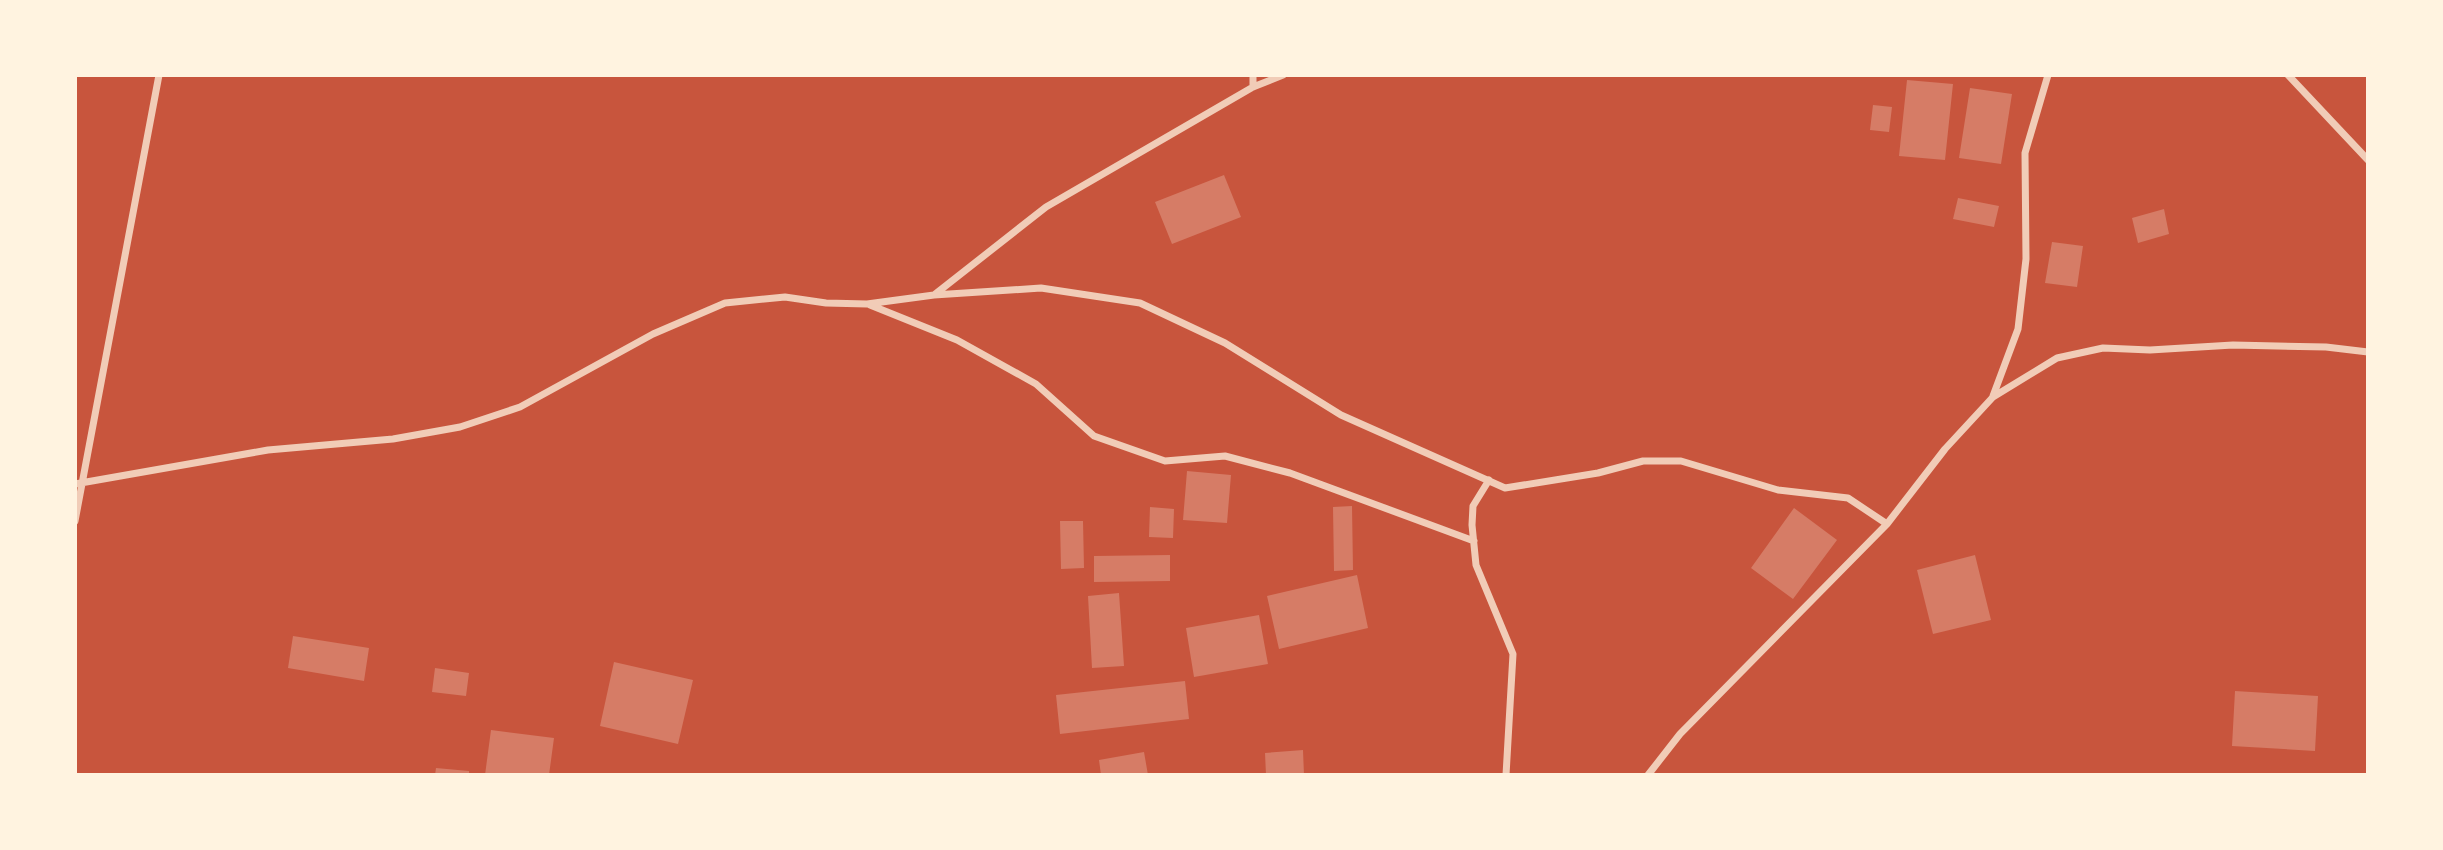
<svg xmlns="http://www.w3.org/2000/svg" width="2443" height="850" font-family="'Source Serif 4',serif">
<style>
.building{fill:#d67c66}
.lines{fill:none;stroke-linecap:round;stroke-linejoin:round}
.minor{stroke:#f1ccb7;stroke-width:7}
</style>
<rect width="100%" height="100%" fill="#c8553d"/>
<path class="building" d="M1907,80L1953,84L1945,160L1899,156Z
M1970,88L2012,94L2001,164L1959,158Z
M1873,105L1892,107L1889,132L1870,130Z
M1224,175L1241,217L1172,244L1155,202Z
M1958,198L1999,206L1994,227L1953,219Z
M2164,209L2169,234L2138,243L2132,218Z
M2052,242L2083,246L2077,287L2045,283Z
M1187,471L1231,475L1227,523L1183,520Z
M1352,506L1353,570L1334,571L1333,507Z
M1150,507L1174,509L1173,538L1149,537Z
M1794,508L1837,540L1793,599L1751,568Z
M1060,521H1083L1084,568L1061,569Z
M1170,555V581L1094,582V556Z
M1975,555L1991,620L1933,634L1917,570Z
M1357,575L1368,628L1279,649L1267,596Z
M1119,593L1124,666L1092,668L1088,596Z
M1259,615L1268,664L1194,677L1186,628Z
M293,636L369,648L364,681L288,668Z
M614,662L693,680L678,744L600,726Z
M435,668L469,673L466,696L432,692Z
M1185,681L1189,719L1060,734L1056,695Z
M2235,691L2318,696L2315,751L2232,746Z
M491,730L554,738L549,775H485Z
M1303,750L1304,775H1266L1265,753Z
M1144,752L1148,775H1101L1099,760Z
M436,768L469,771V775H435Z"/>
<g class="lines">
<path class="minor" d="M1253,75V87
M2288,75L2368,160
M934,295L1041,288L1140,303L1225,343L1341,415L1505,488L1598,473L1643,461H1681L1778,490L1848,498L1887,524
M870,305L957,340L1036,384L1094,436L1165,461L1225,456L1290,473L1474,541
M1993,396L2018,329L2026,259L2025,153L2048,75
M1489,480L1473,506L1472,525L1476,565L1513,654L1506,775
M75,484L268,450L393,439L460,427L520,407L653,334L725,303L785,297L826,303L867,304L934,295L1046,207L1253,87L1283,75
M75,521L159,75
M1648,775L1680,734L1887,524L1945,449L1993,397L2057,358L2103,348L2150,350L2233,345L2326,347L2368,352"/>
</g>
<rect width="2443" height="850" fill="none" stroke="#fff3e0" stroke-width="154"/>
</svg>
